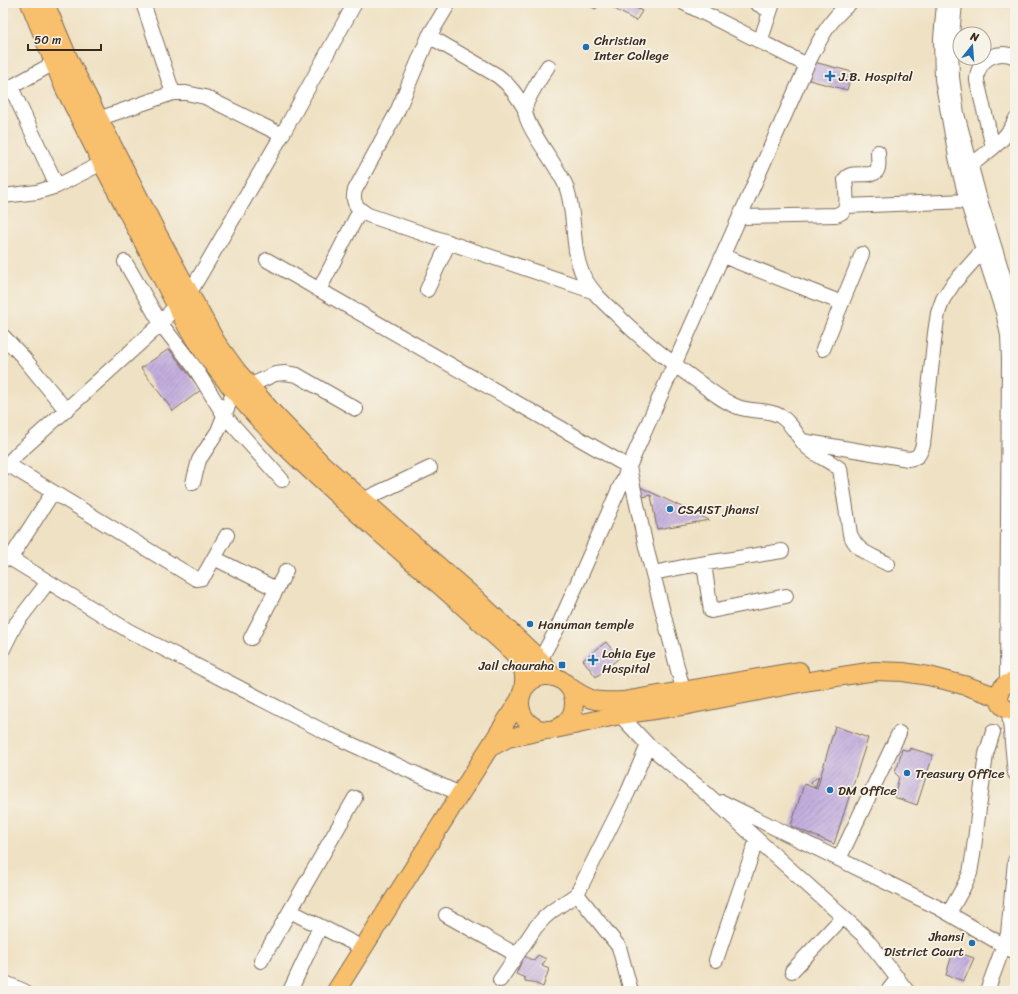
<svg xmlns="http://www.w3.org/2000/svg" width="1018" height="994" font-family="Sriracha,sans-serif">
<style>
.building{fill:url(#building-hatch)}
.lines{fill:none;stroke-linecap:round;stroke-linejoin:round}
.minor-casing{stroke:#7a6a58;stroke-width:16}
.major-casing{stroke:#7a6a58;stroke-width:20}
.minor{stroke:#fff;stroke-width:14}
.major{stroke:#f8bf6c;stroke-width:18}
.poi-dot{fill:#1f6fb2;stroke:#f7f3e8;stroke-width:1.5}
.labels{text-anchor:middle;stroke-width:3.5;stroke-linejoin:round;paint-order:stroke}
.poi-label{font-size:13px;fill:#3b2a1e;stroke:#f7f3e8;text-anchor:start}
</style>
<defs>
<pattern id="building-hatch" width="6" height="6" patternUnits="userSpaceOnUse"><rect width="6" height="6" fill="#c4afdf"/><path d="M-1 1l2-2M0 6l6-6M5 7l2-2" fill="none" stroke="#a08fb4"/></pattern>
</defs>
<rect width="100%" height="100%" fill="#f7f3e8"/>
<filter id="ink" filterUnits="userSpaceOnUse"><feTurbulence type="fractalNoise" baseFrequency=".025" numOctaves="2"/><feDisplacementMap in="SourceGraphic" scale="8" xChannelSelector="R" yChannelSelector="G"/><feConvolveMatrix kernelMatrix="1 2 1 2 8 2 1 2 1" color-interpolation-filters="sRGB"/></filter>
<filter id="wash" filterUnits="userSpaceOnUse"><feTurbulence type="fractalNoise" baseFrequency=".012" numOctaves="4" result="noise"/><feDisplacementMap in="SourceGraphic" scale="16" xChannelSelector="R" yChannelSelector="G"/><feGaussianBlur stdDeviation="0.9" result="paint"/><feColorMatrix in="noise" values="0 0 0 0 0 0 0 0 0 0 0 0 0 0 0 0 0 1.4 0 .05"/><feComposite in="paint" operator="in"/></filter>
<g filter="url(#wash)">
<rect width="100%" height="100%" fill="#efe1c3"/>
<g id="blocks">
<path class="building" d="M587,3H598L596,9L586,5Z
M604,3H627L642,11L636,21Z
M814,62L852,72L847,90L809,80Z
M169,349L201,390L173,411L141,368Z
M636,485L709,520L657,529L651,495L638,498Z
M606,642L619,658L596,677L583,660Z
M835,726L868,738L834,844L791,826L804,784L817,789Z
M910,748L933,755L917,805L894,797L899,777L895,773L896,768L898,765L902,749L909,751Z
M819,776L815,788L811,782Z
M953,951L974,958L964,981L946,975Z
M538,955L546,959L542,966L549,969L543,987L532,982L525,981V978L516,974L524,956L534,961Z
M600,988L606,991H598Z"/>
</g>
</g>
<g filter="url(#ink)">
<use href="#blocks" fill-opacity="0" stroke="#7a6a58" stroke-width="1"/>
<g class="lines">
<g class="minor-casing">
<path id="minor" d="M143,3L173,93
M449,3L429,36L397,112L355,190C351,203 358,209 368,215L592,291
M684,3L807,65
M756,3L770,11
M944,3L941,39L942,79L956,157L967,201L1003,312L1008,335L1009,359L1007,683
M955,3L951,46L952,77L957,114L980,200L1015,314
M429,36L498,76C510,85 517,96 525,109
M760,42L773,3
M548,66C542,76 526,99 525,109C524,127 561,169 567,189C576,216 571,249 583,275C591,291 603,302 616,314C642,340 670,362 700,383C712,392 724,402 738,407C751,412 768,409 780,416C791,422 797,436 805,445C815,456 829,460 840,469L850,534C858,553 871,555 888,564
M11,87L57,186
M4,91L54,63
M98,119L173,93H186L205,97L282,135
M993,147L977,81C976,61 996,48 1015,57
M970,166C987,152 1007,140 1015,120
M3,196L37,192L57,186L102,163
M846,206L967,201
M740,217L836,215C839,214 842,213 844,210C848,205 846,187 845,180L847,177C855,170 875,180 878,168C879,163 878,157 878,152
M723,256L842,303
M267,260L629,467L646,547L686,701
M125,262L161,324L195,368L224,415L282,480
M319,290L360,210
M427,290L449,242
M3,336L23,357L66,410L161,324L177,303L189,294L282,135L355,3
M823,349L862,254
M249,386L275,374L285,373L297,375L356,409
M802,441L908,459C919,457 919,456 923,445L935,333L938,313L943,299L953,284L982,251
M7,464L196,579L202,578L205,574L227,535
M3,469L18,453L66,410
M193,483L199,460L218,431L234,391
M363,500L430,468
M3,554L129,631L327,733L460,794
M214,558L276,589
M10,559L53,492
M704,564L711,611L786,596
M653,573L688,566L782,551
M251,638L286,571
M3,649L15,625L48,582
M540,660L557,629L807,65C819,41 828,21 850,3
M1009,711L1015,773
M620,715L648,745L707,794L863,935L881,957L907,991
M355,798L290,911L363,948
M722,802L939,908L1015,952
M839,859L899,733
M577,894L619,947L631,991
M949,913L963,888L970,873L973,855L986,754L993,732
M446,915L517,955
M716,960L757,839
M261,961L290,911
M792,971L843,917
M500,980L535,928L544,918L552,911L577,894L628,792L648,745
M3,982L24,991
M290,991L320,927
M888,991L898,978
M987,991L1008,934L1015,861"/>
</g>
<g class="major-casing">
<path id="major" d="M30,3L64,87L102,163L188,328C248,424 339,496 423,571C447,591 470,612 493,634C501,641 510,649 517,657C525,668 525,678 523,691
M45,3L69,60L157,233L216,342L237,371L274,414L322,464L476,599L540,660L553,677
M520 703a27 27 0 1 1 54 0a27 27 0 1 1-54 0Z
M1015,682C993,683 994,711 1015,711
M568,686C591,702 596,702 623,701L799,671
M555,729L620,715L688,705L810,681L875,671L903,672L929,676L967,686L998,697
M491,747L508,738L546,730
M336,991L520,699"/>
</g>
<use href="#minor" class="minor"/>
<use href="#major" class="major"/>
</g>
</g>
<g class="poi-dot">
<circle cx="586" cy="47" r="4"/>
<path d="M828 70h4v4h4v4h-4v4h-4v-4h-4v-4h4z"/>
<circle cx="670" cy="509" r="4"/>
<circle cx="530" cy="624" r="4"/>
<path d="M591 654h4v4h4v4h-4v4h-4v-4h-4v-4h4z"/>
<rect x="558" y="661" width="8" height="8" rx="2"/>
<circle cx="907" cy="773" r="4"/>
<circle cx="830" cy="790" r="4"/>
<circle cx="972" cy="943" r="4"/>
</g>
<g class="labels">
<g class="poi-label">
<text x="594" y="45">Christian<tspan x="594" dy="15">Inter College</tspan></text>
<text x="839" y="81">J.B. Hospital</text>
<text x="678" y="514">CSAIST jhansi</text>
<text x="538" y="629">Hanuman temple</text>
<text x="602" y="658">Lohia Eye<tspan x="602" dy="15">Hospital</tspan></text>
<text x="554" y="670" text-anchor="end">Jail chauraha</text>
<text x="915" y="778">Treasury Office</text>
<text x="838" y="795">DM Office</text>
<text x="964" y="941" text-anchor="end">Jhansi<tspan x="964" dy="15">District Court</tspan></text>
</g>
</g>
<rect width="1018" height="994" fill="none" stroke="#f7f3e8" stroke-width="16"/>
<g transform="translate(972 46) rotate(17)"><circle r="19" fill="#f7f3e8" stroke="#aca397"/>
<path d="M0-3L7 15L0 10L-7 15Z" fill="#1f6fb2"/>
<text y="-6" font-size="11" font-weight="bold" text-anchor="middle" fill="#3b2a1e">N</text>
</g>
<path d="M28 44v6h73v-6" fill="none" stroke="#3b2a1e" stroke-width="2"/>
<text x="34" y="44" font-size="12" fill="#3b2a1e" stroke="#f7f3e8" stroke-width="3" paint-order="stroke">50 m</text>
</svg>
